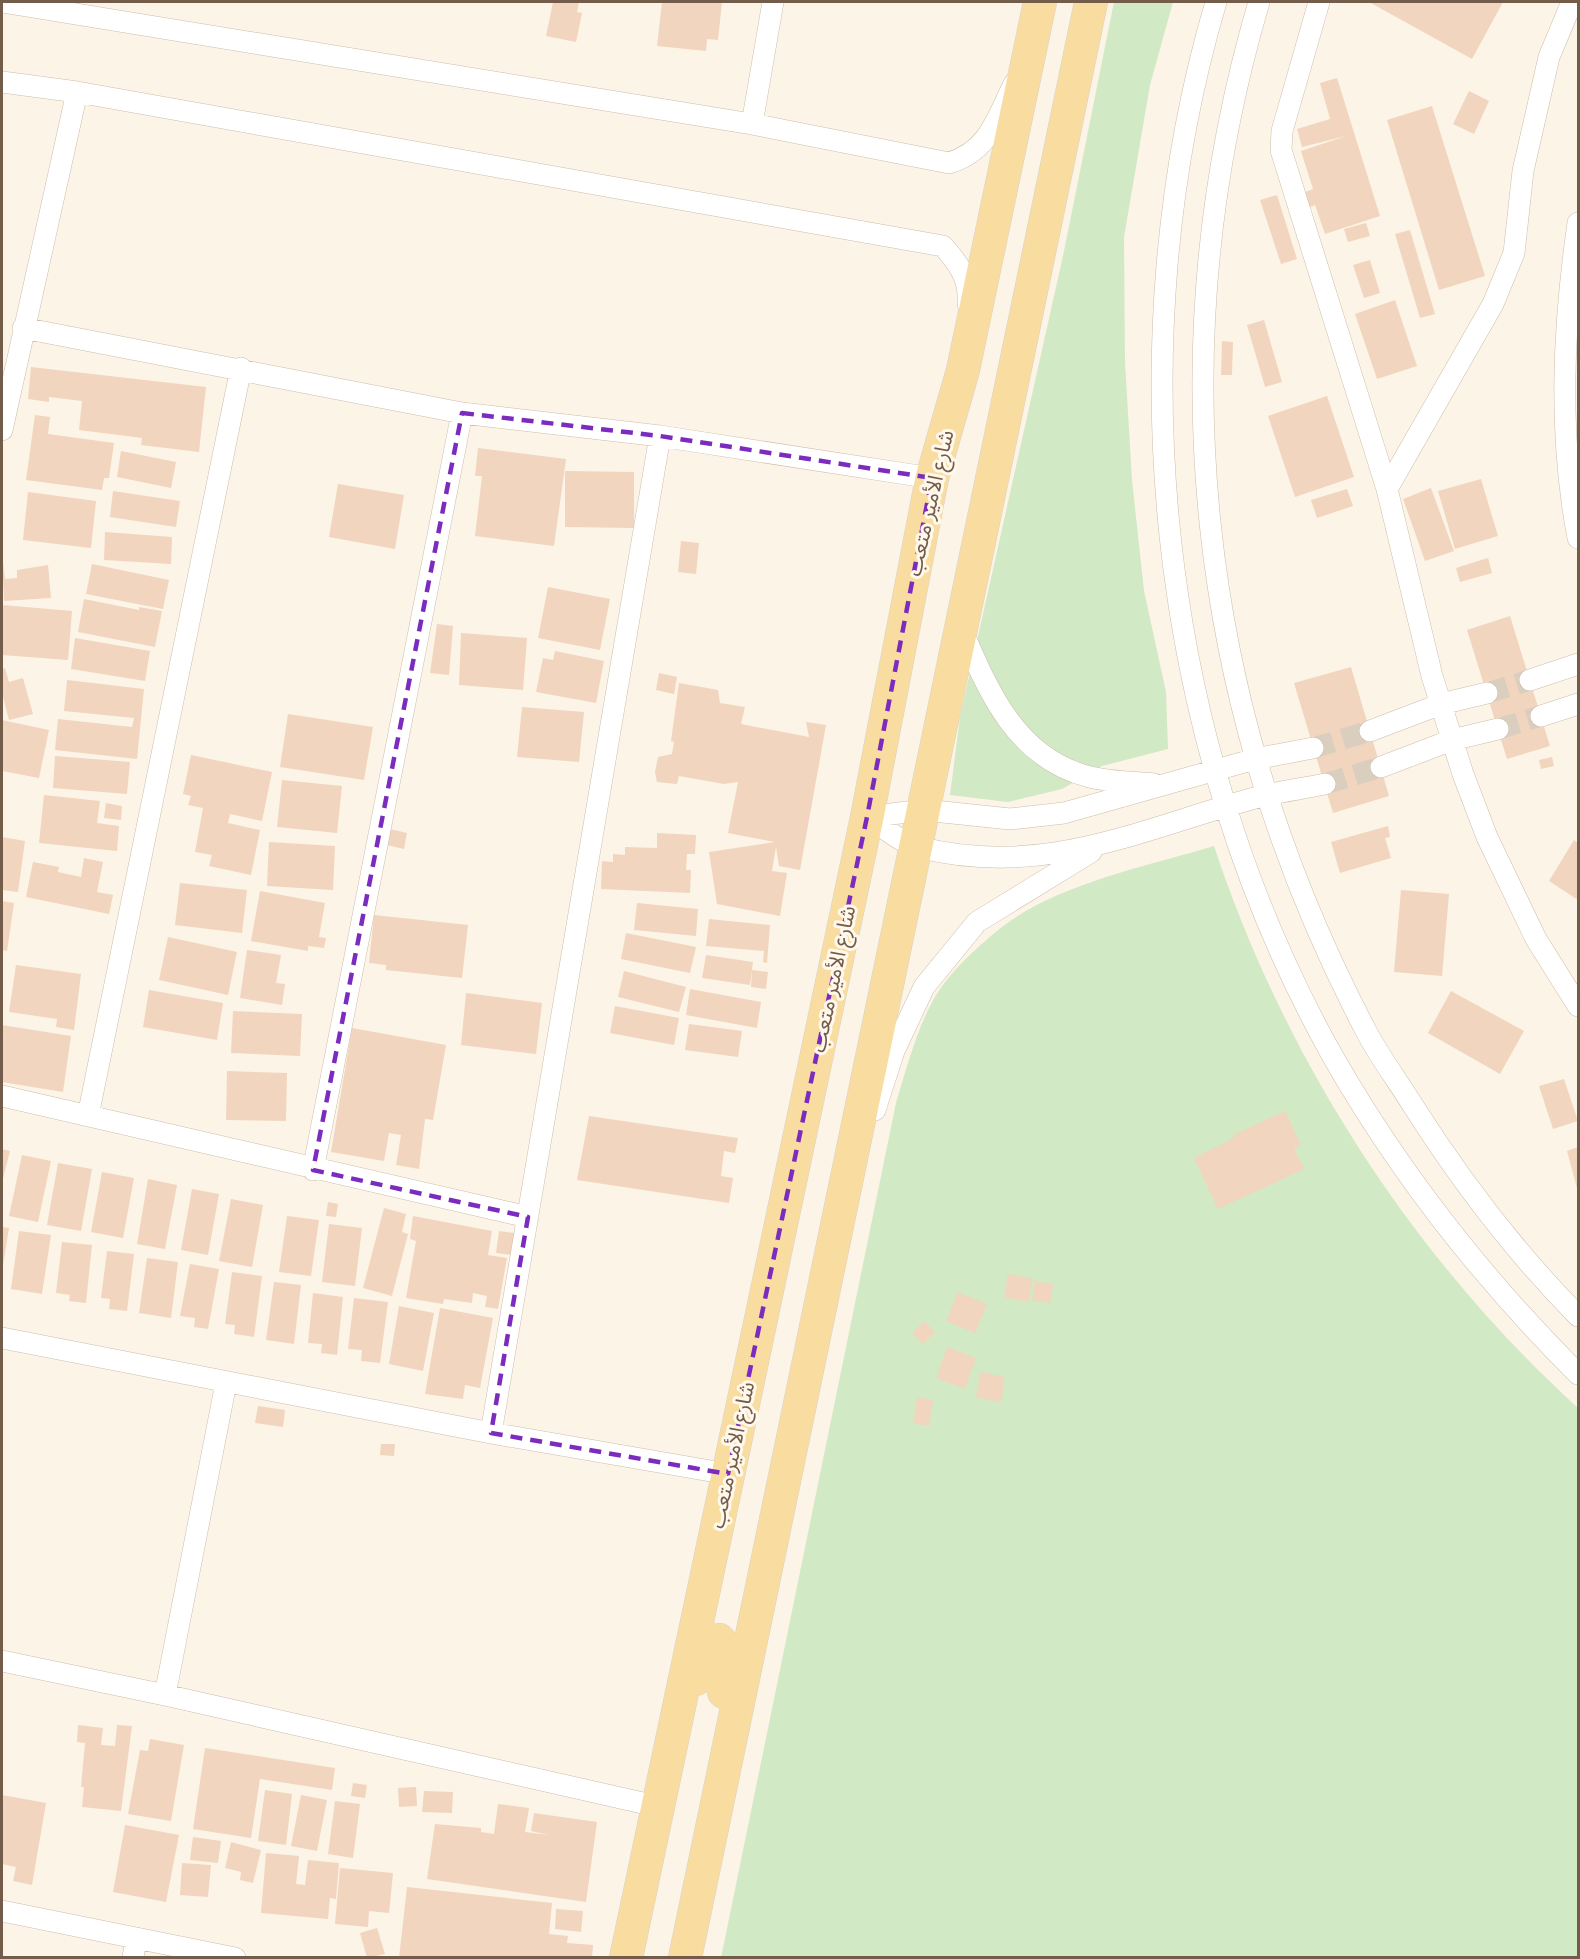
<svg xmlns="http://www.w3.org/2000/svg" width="1580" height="1959" font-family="Poppins,'Noto Sans Arabic',sans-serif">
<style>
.green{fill:#d1e9c4}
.building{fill:#f1d5be}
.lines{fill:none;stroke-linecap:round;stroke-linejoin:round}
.minor-tunnel{stroke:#dacebf;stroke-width:21;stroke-dasharray:21 10;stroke-linecap:butt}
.minor-casing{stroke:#cdbdac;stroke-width:22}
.primary-casing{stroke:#d8d1cd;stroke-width:34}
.minor{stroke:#fff;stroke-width:21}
.primary{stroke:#f9dda0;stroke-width:33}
.marked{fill:none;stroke:#7b2cbf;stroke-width:4.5;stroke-dasharray:12 8;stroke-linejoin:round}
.labels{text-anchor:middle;stroke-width:6;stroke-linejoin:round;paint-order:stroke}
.street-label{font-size:21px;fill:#745c4b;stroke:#fff8ec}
</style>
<rect width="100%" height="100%" fill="#fcf4e6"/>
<path class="green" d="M1114,2H1173L1150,85L1124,237L1125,363L1132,480L1144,591L1166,692L1168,749L1102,766L1062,789L1008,802L950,795L960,717L1063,256Z
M1214,846C1284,1058 1413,1258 1578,1408V1957L721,1958L896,1103C907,1067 919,1020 940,989C958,963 997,928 1024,912C1081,879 1151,865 1214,846Z"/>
<path class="building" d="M553,2H579L577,12L582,13L576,42L546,36Z
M662,2H722L718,40L707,39L706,51L657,46Z
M1369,2H1503L1472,59Z
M1337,78L1380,216L1325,234L1315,205L1308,208L1303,193L1313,189L1301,151L1346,136L1302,147L1297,129L1330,119L1320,83Z
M1469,91L1489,101L1474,134L1453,124Z
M1432,106L1485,276L1439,290L1387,120Z
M1277,195L1297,259L1281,264L1260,200Z
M1366,223L1370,236L1348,242L1344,229Z
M1410,230L1435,314L1420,318L1395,234Z
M1370,260L1380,293L1364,298L1353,265Z
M1395,300L1417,366L1377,379L1355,314Z
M1264,320L1282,382L1265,387L1247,325Z
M1222,341L1233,342L1232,375H1221Z
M31,367L206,387L199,452L141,445L142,438L79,430L82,401L49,397V402L28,399Z
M1327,396L1354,477L1295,497L1268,416Z
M35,415L50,417L48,434L114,443L109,478H104L102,490L26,480Z
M478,448L566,459L554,546L475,536L482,476H475Z
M121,451L176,462L171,488L117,477Z
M565,471L634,472V528L565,527Z
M1481,479L1498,536L1455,549L1438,491Z
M338,484L404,495L395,549L329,537Z
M1431,488L1454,551L1425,561L1403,499Z
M1347,489L1353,506L1317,518L1311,500Z
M113,491L180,501L176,527L110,517Z
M28,492L96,501L91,548L23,540Z
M105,532L172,537L171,564L104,560Z
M681,541L699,543L696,574L678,572Z
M2,553L5,579L17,578V570L48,565L51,598L4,601Z
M1488,558L1492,573L1460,582L1456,568Z
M92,564L169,580L163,609L86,594Z
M548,587L610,599L600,650L538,638Z
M84,599L139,610V607L162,611L155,647L78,632Z
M2,605L72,611L68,660L2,655Z
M1510,616L1550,746L1507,759L1467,630Z
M437,624L453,626L449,675L430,673Z
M461,633L527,638L523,690L459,685Z
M75,638L150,651L145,681L71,669Z
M555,651L604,661L596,703L536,692L543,658L553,660Z
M1351,667L1389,796L1333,813L1294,683Z
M5,668L9,682L23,678L33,714L9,720L2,693V669Z
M659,673L677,677L674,694L656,690Z
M67,680L144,689L137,759L55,750L58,719L132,727L134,718L64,711Z
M679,683L718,690L720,703L745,707L741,724L809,737L806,722L826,725L800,870L779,866L776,847L772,871L787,873L780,916L717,904L709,852L775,842L728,833L738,782L724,784L679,776L677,784L657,782L655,772L658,757L672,754L674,742L671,741Z
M522,707L584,712L579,762L517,757Z
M288,714L373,727L364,780L280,767Z
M2,720L49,730L39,778L2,771Z
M191,755L272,772L262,821L230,814L228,823L260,830L251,875L209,866L212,855L195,852L203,808L188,805L191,796L183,794Z
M55,756L130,762L127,794L53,788Z
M1552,757L1554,766L1541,769L1539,760Z
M282,780L342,786L337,833L277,827Z
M44,795L100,801L97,823L119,826L117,851L39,843Z
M106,803L122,806L121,820L104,818Z
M1388,826L1390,837L1385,838L1391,858L1340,873L1331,842Z
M390,829L407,833L404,849L387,845Z
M657,833L696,835L695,854H687L686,870H691L690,893L601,889L602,861L613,862V854L625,855V847L657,848Z
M2,837L25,841L18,892L2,890Z
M1574,840L1578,843V900L1549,881Z
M269,842L335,846L333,890L267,886Z
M84,858L103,862L97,892L113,895L109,914L26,897L33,862L59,867L58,872L81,877Z
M180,883L247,890L242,933L175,925Z
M1401,890L1449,894L1442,976L1394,972Z
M260,891L325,903L319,937L326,938L324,948L308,946V951L251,941Z
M2,901L14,903L7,951L2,950Z
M637,903L698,909L696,936L634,930Z
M374,915L468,925L462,978L386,970V965L369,963Z
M709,919L770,925L767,963L763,962L764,951L706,946Z
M626,933L696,947L690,973L621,959Z
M168,937L237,952L228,995L159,980Z
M247,950L281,955L276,983L285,984L282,1005L240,998Z
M706,955L753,962L750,985L702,978Z
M16,965L81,974L74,1030L56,1027L57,1019L9,1012Z
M752,970L768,972L766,989L751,987Z
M624,971L686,987L679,1012L618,997Z
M690,989L761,1002L757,1028L686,1015Z
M149,990L223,1003L217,1040L143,1027Z
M1451,991L1524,1031L1500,1074L1428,1033Z
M466,993L542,1003L536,1054L461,1045Z
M615,1006L679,1018L674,1045L610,1033Z
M233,1011L302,1014L300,1056L231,1053Z
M689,1024L742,1031L738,1057L685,1050Z
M2,1025L71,1036L63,1092L2,1082Z
M352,1028L446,1045L433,1120L425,1119L419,1169L396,1165L401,1135L389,1133L384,1161L331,1152Z
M227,1071L287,1073L286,1121L226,1120Z
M1564,1079L1578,1121L1553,1129L1539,1086Z
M1285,1111L1301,1145L1294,1148L1304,1169L1218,1209L1194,1158L1234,1138L1233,1135Z
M589,1116L738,1138L735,1153L724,1151L721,1176L733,1178L729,1203L577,1180Z
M1578,1147V1192L1567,1151Z
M2,1149L10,1151L2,1183Z
M22,1155L51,1161L38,1222L9,1216Z
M58,1163L92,1169L81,1231L47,1225Z
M102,1172L134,1178L123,1238L91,1232Z
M148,1179L177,1185L165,1249L137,1244Z
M192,1189L219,1194L208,1255L181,1250Z
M231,1199L263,1205L252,1267L219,1261Z
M328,1202L338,1204L336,1217L326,1216Z
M384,1208L406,1214L402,1232L408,1234L392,1296L363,1288Z
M287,1216L319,1220L311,1276L279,1272Z
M413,1216L492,1231L488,1255L507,1258L498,1309L485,1307L487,1296L473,1293L472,1303L444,1299L443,1304L406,1298L416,1241L410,1239Z
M329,1224L362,1228L355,1286L322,1282Z
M2,1227L9,1228L3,1265H2Z
M19,1231L51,1235L42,1294L11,1289Z
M499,1231L515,1233L513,1255L496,1253Z
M62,1242L92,1245L86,1303L69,1301L70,1295L56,1293Z
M107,1251L134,1254L127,1311L109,1309L110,1299L101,1298Z
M147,1258L178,1262L171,1318L139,1313Z
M190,1264L219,1269L208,1329L194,1327L195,1318L180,1316Z
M232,1272L262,1276L254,1337L234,1334L235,1325L225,1324Z
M1008,1274L1033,1279L1028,1302L1004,1297Z
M1035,1281L1053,1284L1050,1303L1032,1300Z
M274,1282L301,1285L294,1344L266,1340Z
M958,1292L987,1304L975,1333L946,1321Z
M313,1293L343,1297L337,1355L321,1353L322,1344L308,1343Z
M354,1298L388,1302L380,1363L361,1361L362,1350L348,1349Z
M399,1306L434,1313L423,1371L389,1364Z
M440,1308L493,1318L480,1388L465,1385L463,1399L425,1394Z
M924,1321L935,1332L923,1344L912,1333Z
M947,1347L976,1358L965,1389L936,1378Z
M980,1372L1005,1377L1001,1402L976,1397Z
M917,1397L933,1400L929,1426L913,1423Z
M258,1406L285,1410L283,1427L255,1423Z
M381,1444H395L394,1456L380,1455Z
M78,1725L103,1728L101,1745L115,1746L117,1725L132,1726L121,1811L82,1807L84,1787H81L85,1743L77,1742Z
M150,1739L184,1745L171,1821L128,1814L140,1750L148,1751Z
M205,1748L335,1768L332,1790L260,1779L251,1838L193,1829Z
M353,1783L367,1785L365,1798L351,1796Z
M416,1787L417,1806L399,1807L398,1788Z
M265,1790L292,1794L286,1845L258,1841Z
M424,1791L453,1792L452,1813L422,1812Z
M2,1795L46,1803L32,1885L13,1881L16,1867L2,1864Z
M301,1795L327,1800L317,1851L291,1846Z
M335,1801L360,1804L353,1858L328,1854Z
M498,1804L529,1808L525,1832L549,1835L531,1831L534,1813L597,1822L586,1902L427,1879L435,1824L481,1828V1832L494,1834Z
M125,1825L179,1835L166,1902L113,1892Z
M193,1837L221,1841L218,1863L190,1860Z
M231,1842L261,1850L253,1883L240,1880L241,1872L225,1868Z
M266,1853L299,1856L296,1884L305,1885L308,1860L339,1863L336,1899L330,1898L328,1919L261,1913Z
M182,1863L211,1865L208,1897L180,1895Z
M340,1868L393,1873L389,1913L369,1911L368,1927L335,1924Z
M407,1887L552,1903L549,1934L568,1936L567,1943L593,1945L592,1958H399Z
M556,1909L583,1911L581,1932L555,1929Z
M377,1928L385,1954L367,1958L360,1933Z"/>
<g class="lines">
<path class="minor-tunnel" d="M1487,693L1530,680
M1498,729L1541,716
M1313,748L1370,731
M1325,784L1381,767"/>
<g class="minor-casing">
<path id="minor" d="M2,2L752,124L949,163C989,151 997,118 1014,84
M1216,2C1115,344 1157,743 1332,1055C1399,1173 1483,1279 1578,1374
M1259,2C1156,352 1197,709 1366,1031C1379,1056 1397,1080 1412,1104C1460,1180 1515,1252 1578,1316
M1319,2L1282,131L1281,150L1387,489L1432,676L1463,774L1487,837L1536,939L1578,1006
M2,82L77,92L943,246C959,264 970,279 968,304
M752,124L773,2
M1578,223C1563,328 1558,433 1578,538
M23,328L462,413L660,436L932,478
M2,430L77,92
M1387,489L1493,304L1514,253L1523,171L1549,57L1572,2
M962,630C989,693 1017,759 1090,777C1110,782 1133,782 1154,784
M1530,680L1578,664
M1541,716L1578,704
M1370,731L1441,704L1487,693
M1381,767L1452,740L1498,729
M867,817C882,826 901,843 918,847C1048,880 1145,826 1266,795C1285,791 1305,788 1325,784
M867,817L924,810L1010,819L1064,813L1255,759L1313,748
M2,1096L528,1217
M875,1110L894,1051L924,987L977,922L1091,852
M88,1116L241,368
M313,1170L462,413
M2,1338L491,1433L728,1474
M491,1433L660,436
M2,1661L165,1695L656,1806
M165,1695L226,1383
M2,1911L235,1958
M133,1958L136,1938"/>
</g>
<g class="primary-casing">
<path id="primary" d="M696,1679L711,1641L719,1640L727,1649L728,1669L724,1692
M626,1958L867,817L932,478L963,370L1040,2
M685,1958L1091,2"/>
</g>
<use href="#minor" class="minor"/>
<use href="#primary" class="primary"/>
</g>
<path class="marked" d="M462,413L660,436L932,478L867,817L728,1474L491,1433L528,1217L313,1170Z"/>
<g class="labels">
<g class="street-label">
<text transform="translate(930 503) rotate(-77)" y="7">شارع الأمير متعب</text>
<text transform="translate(833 979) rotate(-78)" y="7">شارع الأمير متعب</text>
<text transform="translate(732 1455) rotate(-78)" y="7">شارع الأمير متعب</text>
</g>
</g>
<rect width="1580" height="1959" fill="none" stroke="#745c4b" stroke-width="6"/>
</svg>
